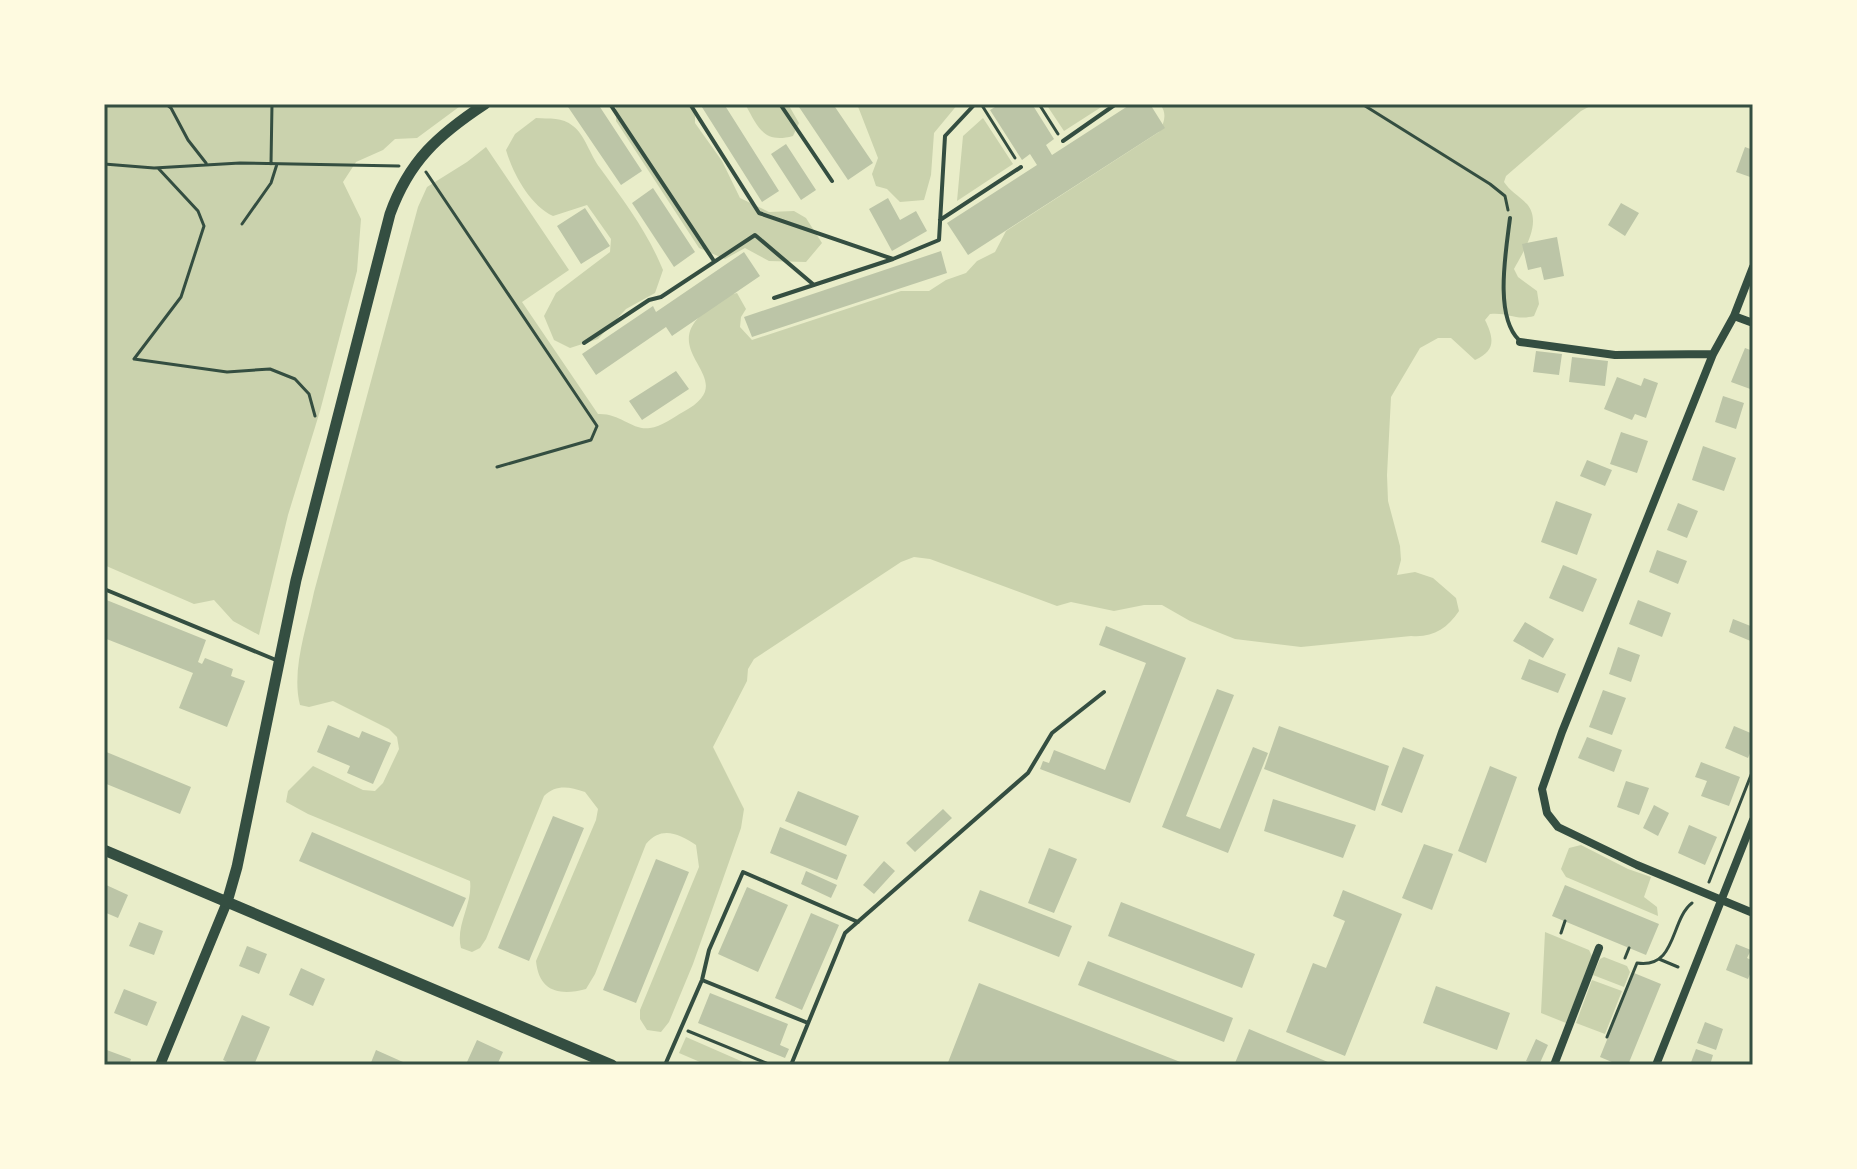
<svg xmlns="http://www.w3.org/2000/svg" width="1857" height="1169" font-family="Ubuntu,sans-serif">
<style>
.green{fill:#cad2ad}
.building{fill:#bcc5a7}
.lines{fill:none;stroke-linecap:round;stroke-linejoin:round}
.path{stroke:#344e41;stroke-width:3}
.service{stroke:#344e41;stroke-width:4}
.minor{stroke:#344e41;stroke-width:8}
.tertiary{stroke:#344e41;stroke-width:10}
.secondary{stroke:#344e41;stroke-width:11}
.neatline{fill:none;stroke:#344e41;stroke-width:3}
</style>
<rect width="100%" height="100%" fill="#e9edc9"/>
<path class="green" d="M104,104H463L417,138L395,139L383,150L356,162L343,182L361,219L357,271L320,411L288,515L259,635L233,621L214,600L194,604L104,565Z
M616,104H695V123L722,161L740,198L769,212L794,211L806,218L822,243L806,262L769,261L745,248L725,259L699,248L616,121Z
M745,104H788L799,123L793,136C763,144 758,127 745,104Z
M857,104H958L934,133L931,175L924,200L900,202L887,189L876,186L872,174L878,158Z
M1046,104H1106L1064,131Z
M1160,104H1594L1581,111L1506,176L1504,182C1510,191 1519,196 1527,204C1543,223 1523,252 1514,269L1518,277L1537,291L1539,304L1534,316C1515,321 1509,312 1490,314L1485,320C1494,338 1496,351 1475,360L1451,338H1438L1420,348L1391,397L1387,475L1388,501L1400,546L1401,560L1397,575L1415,572L1433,578L1456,598L1459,611C1447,629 1432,638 1411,636L1301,647L1235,639L1190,621L1162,605H1144L1114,611L1071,602L1057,606L930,559L914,557L901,562L754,659L748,669L747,681L713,747L744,809L741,828L693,964L669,1022L661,1032L647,1030L640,1019V1010L699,867L696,845C678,833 661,826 646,844L595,974L586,989C560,996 539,992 536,961L596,820L598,809L585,792C569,787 557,784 544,796L486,939L480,948L472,952L461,948C455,926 473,904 470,881L308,814L286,802L288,791L313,766L363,790L375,791L383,783L399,749L397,737L389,729L333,701L309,707L300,705C291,670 307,627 314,592L418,207L427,187L467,162L486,147L569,270L522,302L598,414C620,413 633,431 650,428C661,427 674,417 683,412C744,380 659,355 701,315C712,304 723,296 737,293L746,309L741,317L740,327L752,340L901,291H929L946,280L966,273L977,261L995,252L1006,231L1159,132C1165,122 1167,113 1160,104Z
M536,118C550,119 562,117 573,126C585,135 590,155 600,168C624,201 647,231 663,270L655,293L626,309L598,339L570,348L554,340L544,316L556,293L610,252L611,239L587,205L553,216C530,205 513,174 506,150L515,134Z
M983,118L1013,164L957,201L963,136Z
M1581,845L1628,869L1651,877L1644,897L1657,907L1658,916L1566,877L1561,869L1569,848Z
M1545,932L1589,950L1592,956L1566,1023L1541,1013Z
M1604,957L1627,966L1630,972L1624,987L1593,975L1600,959Z
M1592,980L1622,991L1605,1034L1576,1023Z
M686,1037L750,1065H707L679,1053Z"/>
<path class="building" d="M566,104H598L642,171L621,185Z
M700,104H724L779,191L762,202Z
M797,104H833L873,163L848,180Z
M1000,104H1032L1054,139L1046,145L1052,155L1131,104H1150L1165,128L968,255L947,223L1037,165L1030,154L1022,160L990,110Z
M786,144L816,190L801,200L771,154Z
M1745,147L1753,150V178L1736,172Z
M653,188L695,252L674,267L632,203Z
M888,198L900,220L916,211L927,231L892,251L869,209Z
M1621,203L1639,213L1625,236L1608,225Z
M585,208L610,246L581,264L557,226Z
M1557,237L1564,276L1544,280L1541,267L1528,270L1522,244Z
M941,251L947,273L752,337L744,317Z
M744,252L760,276L672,336L666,327L596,375L582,354L653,306L656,312Z
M1745,348L1753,351V390L1731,382Z
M1536,351L1562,354L1559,375L1533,372Z
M1572,357L1608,361L1605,386L1569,382Z
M676,371L689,389L642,420L629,401Z
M1617,377L1641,386L1644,378L1658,383L1646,418L1635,414L1632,420L1604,409Z
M1723,396L1744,403L1736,429L1715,422Z
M1621,432L1648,441L1637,473L1610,464Z
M1703,446L1736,458L1724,491L1692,480Z
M1587,460L1612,470L1605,486L1580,476Z
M1556,501L1592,514L1577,555L1541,542Z
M1678,503L1698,511L1687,538L1667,530Z
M1657,550L1687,561L1678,584L1649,572Z
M1563,565L1597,579L1583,612L1549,598Z
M104,599L206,640L198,662L202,664L205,658L233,669L231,676L245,681L227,727L179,708L193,673L104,638Z
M1638,600L1671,613L1662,637L1629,624Z
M1733,619L1753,627V642L1729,632Z
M1525,622L1554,639L1543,658L1513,641Z
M1106,626L1186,658L1130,803L1040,769L1043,761L1049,763L1054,750L1105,770L1146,663L1099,645Z
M1618,647L1640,655L1631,682L1609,674Z
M1529,659L1566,674L1558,693L1521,679Z
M1217,689L1234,695L1186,816L1220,829L1253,747L1268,753L1228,853L1162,827Z
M1603,690L1626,698L1612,735L1589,727Z
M328,725L359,738L362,731L391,743L373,784L347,773L350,766L317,752Z
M1279,726L1389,766L1375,811L1264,769Z
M1734,726L1753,734V746L1748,758L1725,748Z
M1587,737L1622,750L1614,772L1578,758Z
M1403,747L1424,755L1402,813L1381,805Z
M104,751L191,787L180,814L104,783Z
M1701,762L1740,777L1729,806L1701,796L1707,781L1695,777Z
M1490,766L1517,777L1486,863L1458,851Z
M1626,781L1649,788L1639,815L1617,807Z
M798,791L859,816L846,846L785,821Z
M1273,799L1356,825L1343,858L1264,831Z
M1654,805L1669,813L1658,836L1643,828Z
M943,809L952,818L915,852L906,843Z
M553,816L584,828L529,961L498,948Z
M1689,825L1717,837L1705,865L1678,853Z
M780,827L847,855L837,880L770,853Z
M312,832L466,898L453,927L299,861Z
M1424,844L1453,854L1432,910L1402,898Z
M1049,848L1077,859L1054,913L1028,903Z
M656,859L689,872L636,1003L603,990Z
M884,861L895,871L874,894L863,885Z
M806,871L837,885L831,898L801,884Z
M104,884L128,895L118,918L104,912Z
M1565,885L1659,924L1646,955L1552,916Z
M747,887L788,905L758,972L718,954Z
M980,890L1072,926L1059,957L968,921Z
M1343,890L1402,914L1345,1056L1286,1032L1313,963L1326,968L1345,921L1333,916Z
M1121,902L1255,954L1242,988L1108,936Z
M811,913L839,925L802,1010L775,998Z
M139,922L163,931L154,955L129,946Z
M1736,944L1751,950L1747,958L1753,961V967L1748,979L1726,970Z
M247,946L267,954L259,974L239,966Z
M1088,961L1233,1018L1224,1042L1078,985Z
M301,968L325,979L313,1006L289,995Z
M1634,973L1661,984L1628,1065H1619L1600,1057Z
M979,983L1188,1065H947Z
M1436,986L1510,1013L1497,1050L1423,1023Z
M124,989L157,1002L147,1026L114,1013Z
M710,993L788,1024L780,1045L789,1049L785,1058L698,1023Z
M242,1015L270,1027L254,1065H234L223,1060Z
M1705,1022L1723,1029L1716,1050L1697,1043Z
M1249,1029L1335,1065H1241L1235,1063Z
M1536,1039L1548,1045L1539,1065L1526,1061Z
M477,1040L503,1052L497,1065H475L467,1062Z
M104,1049L131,1059L129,1065H104Z
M1696,1049L1713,1055L1710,1065H1690Z
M376,1050L403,1062L402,1065H370Z"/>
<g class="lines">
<path class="path" d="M166,104L171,108L188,140L206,163
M1039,104L1058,134
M1362,104L1490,184L1505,196L1508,210
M983,107L1015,158
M104,164L154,168L240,163L399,166
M271,164L272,104
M158,168L198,211L204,226L181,297L134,359L227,372L270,369L295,379L309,394L315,416
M426,172L597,426L591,440L497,467
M242,224L271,183L277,164
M1709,882L1753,770
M1561,933L1565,921
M1625,958L1629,948
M1659,959L1678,967
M688,1031L771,1065
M1607,1037L1637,963C1677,969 1670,920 1692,903"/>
<path class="service" d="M610,104L714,261
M690,104L759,213L893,259L939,240L945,136L975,104
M780,104L832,181
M1063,141L1116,104
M1510,218C1506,251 1494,316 1519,340
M940,220L1021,167
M774,298L893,259
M584,343L649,300L661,297L755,235L814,285
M104,589L276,660
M702,980L808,1023
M665,1065L702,980L709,950L743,872L858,922
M791,1065L845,933L1028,773L1052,733L1104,692"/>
<path class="minor" d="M1753,267L1734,316L1713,354L1562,732L1542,789L1547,813L1558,827L1637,865L1753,913
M1734,316L1753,323
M1520,342L1615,355L1713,354
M1554,1065L1599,948
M1656,1065L1753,820"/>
<path class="tertiary" d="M160,1065L227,902"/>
<path class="secondary" d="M104,850L612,1065
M227,902L237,867L296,580L390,214C409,161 438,135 485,104"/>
</g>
<rect width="1857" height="1169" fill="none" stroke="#fefae0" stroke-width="212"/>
<rect x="106" y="106" width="1645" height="957" class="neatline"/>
</svg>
